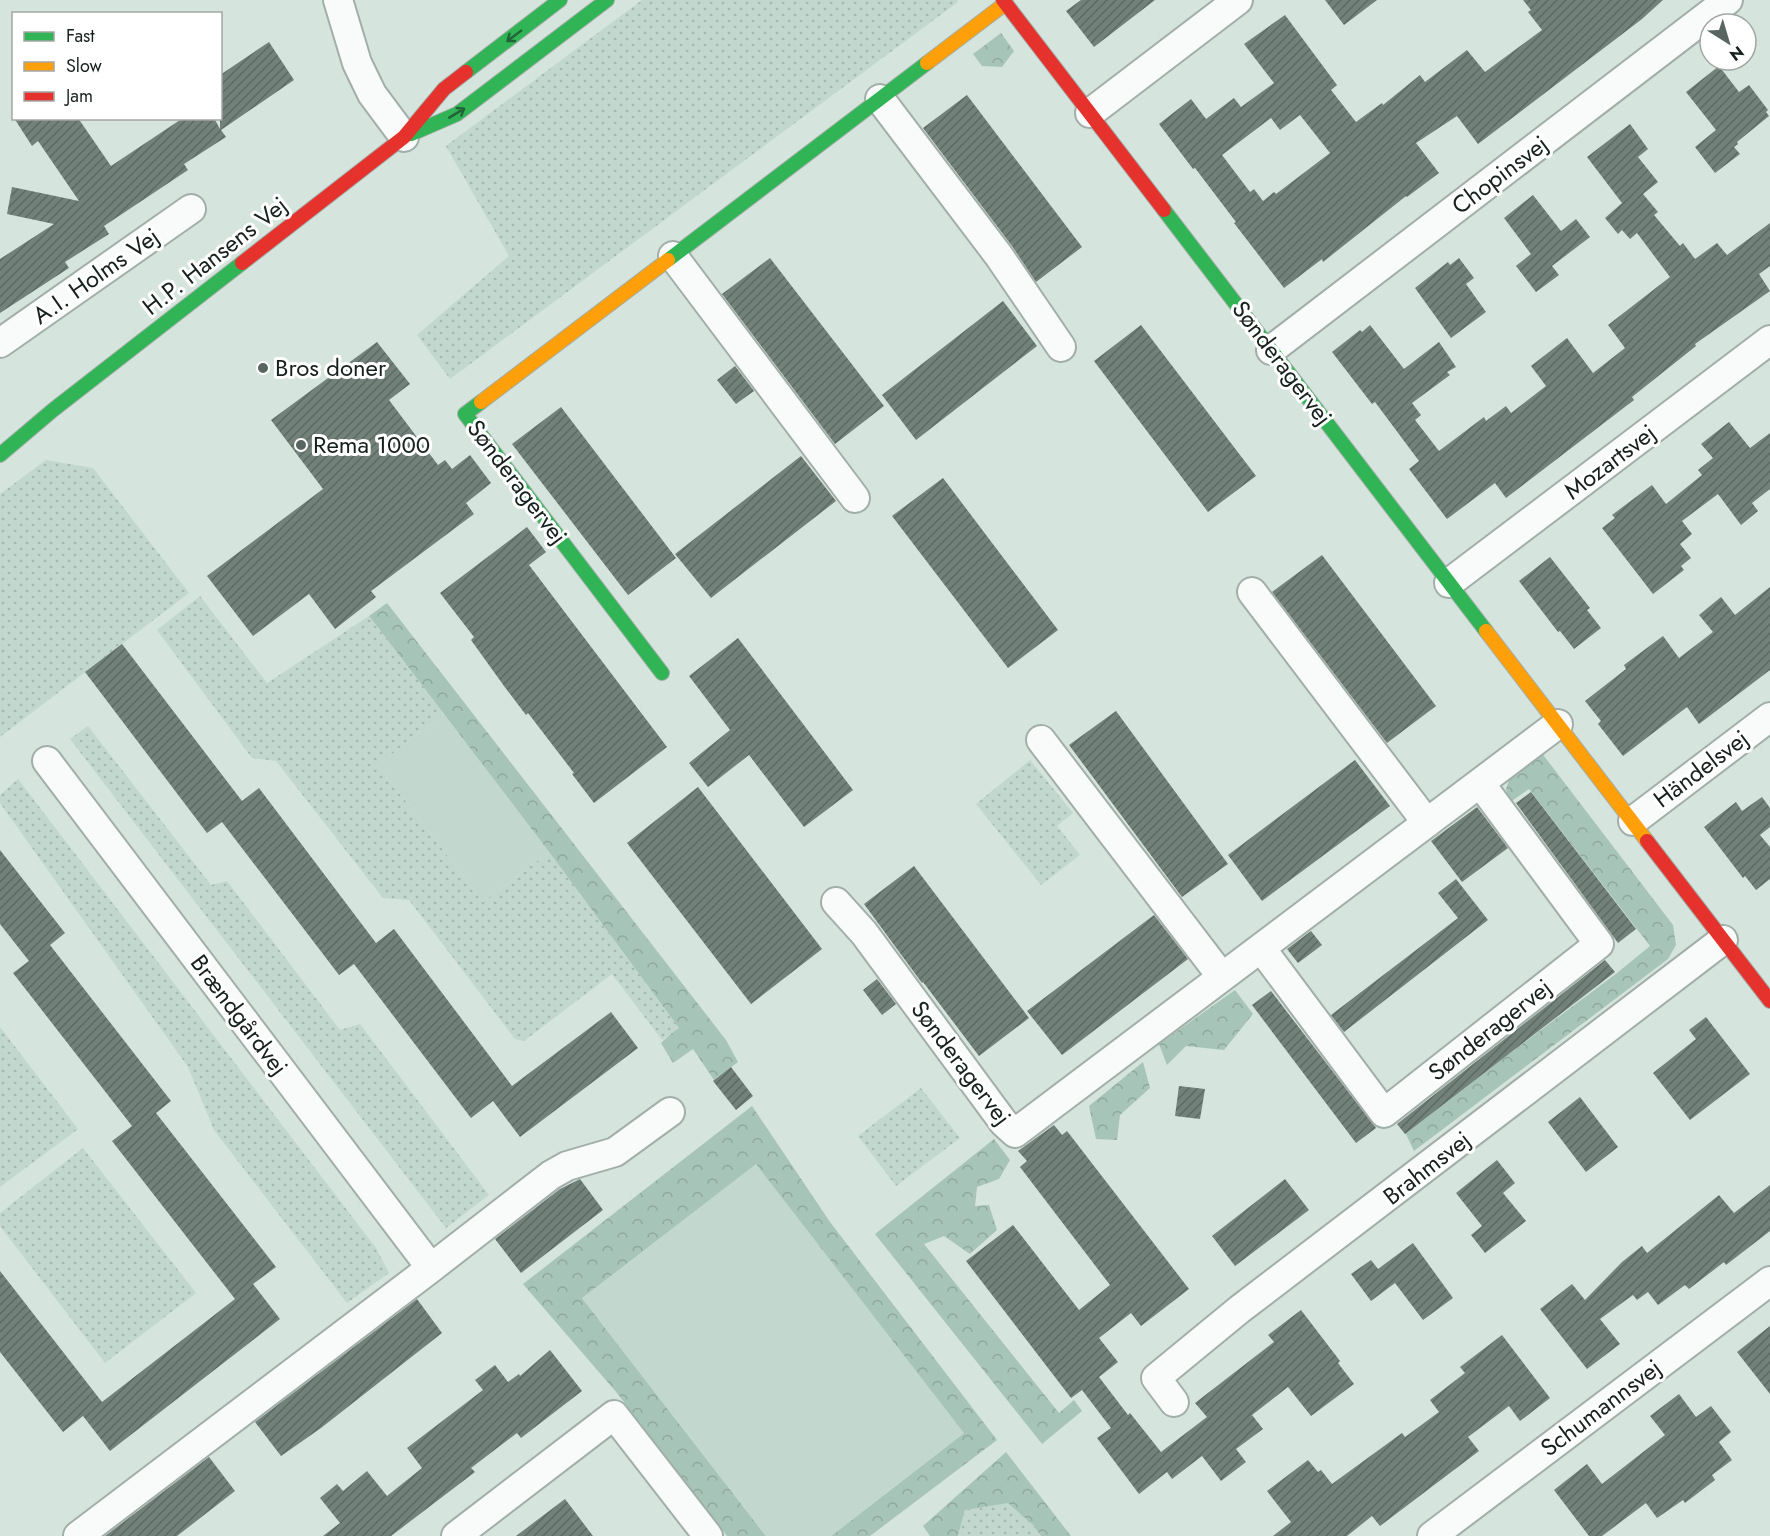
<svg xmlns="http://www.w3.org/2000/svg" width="1770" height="1536" font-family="Jost,sans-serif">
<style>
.forest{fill:url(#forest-crowns)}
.park{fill:url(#park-dots)}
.pitch{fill:#c2d8ce}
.building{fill:url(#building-hatch);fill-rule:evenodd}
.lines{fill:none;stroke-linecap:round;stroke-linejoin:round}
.street-casing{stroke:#a2aea9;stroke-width:32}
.fast-casing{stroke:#a2aea9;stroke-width:16}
.slow-casing{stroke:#a2aea9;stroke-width:16}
.jam-casing{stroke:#a2aea9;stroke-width:16}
.street{stroke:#f9fbfa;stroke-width:28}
.fast{stroke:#30b455;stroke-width:14}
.slow{stroke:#ff9f0a;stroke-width:14}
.jam{stroke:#e5322d;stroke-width:14}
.oneway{stroke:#226336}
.poi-dot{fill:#596560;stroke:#fff;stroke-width:2}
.labels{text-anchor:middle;stroke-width:6;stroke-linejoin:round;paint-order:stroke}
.street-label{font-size:24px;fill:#16201c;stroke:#fff}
.poi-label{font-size:24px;fill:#16201c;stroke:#fff;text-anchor:start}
</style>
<defs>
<pattern id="forest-crowns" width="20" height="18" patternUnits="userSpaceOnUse" patternTransform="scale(1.5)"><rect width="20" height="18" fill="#a7c4b8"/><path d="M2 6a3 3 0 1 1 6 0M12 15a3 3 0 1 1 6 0" fill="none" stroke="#8fa89e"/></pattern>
<pattern id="park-dots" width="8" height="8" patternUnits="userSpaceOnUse" patternTransform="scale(1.5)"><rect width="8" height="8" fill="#c2d8ce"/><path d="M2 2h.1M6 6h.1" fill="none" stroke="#a6b9b0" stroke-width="1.8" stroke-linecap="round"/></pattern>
<pattern id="building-hatch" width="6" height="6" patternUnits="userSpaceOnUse" patternTransform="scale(1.5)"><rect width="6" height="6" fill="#73817b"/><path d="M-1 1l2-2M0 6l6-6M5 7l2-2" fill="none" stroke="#5d6964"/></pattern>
</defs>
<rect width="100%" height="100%" fill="#d5e4dd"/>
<path class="forest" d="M1001,33L1014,51L1002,67L982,66L973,54Z
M387,603L726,1040L738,1062L714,1080L693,1049L673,1063L661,1043L678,1027L549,852L369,616Z
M1541,752L1673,925L1676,945L1668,959L1414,1151L1405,1132L1617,973L1650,946L1529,789L1509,803L1506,789L1511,775Z
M1235,990L1253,1014L1224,1050L1186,1046L1167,1065L1159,1044Z
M1143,1062L1150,1088L1120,1115L1117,1140L1096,1139L1089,1106Z
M752,1106L830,1222L997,1440L870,1536H831L964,1433L582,1298L766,1536H727L617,1393L523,1284Z
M994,1139L1010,1160L999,1179L977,1187L975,1206L989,1205L997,1230L970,1254L944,1236L924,1244L1059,1413L1074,1400L1082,1411L1042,1444L875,1234Z
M1006,1452L1071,1536H1041L1032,1524L965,1510L958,1536H930L923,1526Z"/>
<path class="park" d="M642,0H957L958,2L450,379L417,335L509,256L446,146Z
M46,460L93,468L189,593L0,737V494Z
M200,596L267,683L369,616L444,714L378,765L483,902L549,852L679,1028L662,1040L612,974L524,1041L515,1039L409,900L383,898L276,761L252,758L157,630Z
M88,726L211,885L227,881L340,1030L360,1024L489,1195L446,1228L70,739Z
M1030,760L1073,813L1057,826L1080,855L1041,885L976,804Z
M18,779L376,1248L389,1273L347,1303L214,1130L188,1067L0,803V795Z
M0,1027L78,1129L0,1187Z
M921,1088L960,1138L896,1186L858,1136Z
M83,1148L196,1293L105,1363L0,1226V1213Z
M1008,1503L1032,1524L1041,1536H958L965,1510Z"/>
<path class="pitch" d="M444,714L549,852L483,902L378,765Z
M756,1164L964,1433L831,1536H766L582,1298Z"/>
<path class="building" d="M1081,0H1155L1094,47L1066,11Z
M1325,0H1377L1344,25Z
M1523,0H1663L1642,19L1478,144L1457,116L1416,143L1439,173L1407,197L1406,196L1323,262L1322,259L1284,288L1234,223L1236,222L1195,168L1193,169L1159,124L1191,99L1206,119L1234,98L1241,107L1274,83L1244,44L1285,15L1337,85L1331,90L1356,122L1382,103L1383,105L1420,75L1425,82L1467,50L1485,72L1542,30L1528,12L1531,10ZM1300,115L1330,153L1276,194L1274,192L1263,201L1254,189L1250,192L1222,155L1271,118L1280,130Z
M269,42L294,80L221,130L226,137L184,164L188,170L104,226L109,234L65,262L69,268L0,313V259L54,224L7,214L12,187L79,201L38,141L32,146L14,118H78L111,166L183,118H214L220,129V75Z
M1719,66L1739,92L1749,85L1768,110L1766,112L1769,116L1737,142L1738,144L1734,147L1740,154L1715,173L1695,147L1716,130L1686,92Z
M967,95L1082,247L1036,282L1012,246L923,128Z
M1630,124L1648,149L1638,157L1658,182L1643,194L1658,212L1654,215L1680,246L1683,243L1695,259L1717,243L1727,255L1770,223V266L1759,274L1770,291L1695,344L1696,346L1632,397L1634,400L1506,498L1495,483L1447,519L1409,469L1419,461L1375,402L1372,404L1332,352L1360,330L1362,332L1370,325L1404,369L1439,342L1456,367L1447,372L1450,375L1412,403L1421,415L1415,420L1439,451L1484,417L1486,421L1506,406L1511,413L1546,386L1531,366L1567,338L1593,373L1625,348L1608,325L1670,277L1637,233L1630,239L1622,230L1618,234L1605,218L1622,203L1587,157Z
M1533,195L1561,231L1576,219L1590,237L1552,266L1559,275L1536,292L1516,266L1531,254L1504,218Z
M770,258L884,406L835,444L722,294Z
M1459,258L1474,278L1466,284L1486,312L1451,338L1415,288L1448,262L1450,265Z
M1003,301L1037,346L916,440L882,395Z
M1141,325L1256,476L1208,512L1094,361Z
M377,342L410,384L389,400L438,465L445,460L452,469L470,455L491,483L466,503L474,514L371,591L376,597L335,629L309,594L253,636L207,576L323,489L271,420Z
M735,366L754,391L736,404L717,380Z
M561,407L676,558L628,595L512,444Z
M1729,422L1750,448L1770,433V489L1752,503L1758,511L1741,525L1718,494L1682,521L1692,534L1680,544L1691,558L1681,566L1684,570L1653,594L1602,528L1615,518L1612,515L1652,485L1666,504L1702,475L1698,470L1713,458L1701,444Z
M801,456L836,501L711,598L675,554Z
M943,478L1058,630L1008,668L892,516Z
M527,527L546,552L529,565L667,747L594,803L572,774L574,773L528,713L526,715L504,686L471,640L474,637L440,593Z
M1322,555L1436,706L1387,743L1272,592Z
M1550,557L1590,608L1587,610L1601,628L1574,649L1560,631L1558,632L1519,581Z
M1770,587V670L1699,724L1687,707L1623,756L1598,724L1601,721L1585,701L1626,669L1624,665L1663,636L1679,658L1713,632L1699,615L1721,597L1735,615Z
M738,638L853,790L804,827L749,755L708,787L689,763L730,730L689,676Z
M122,644L242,801L259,788L376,943L394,929L512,1086L611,1012L638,1048L520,1137L493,1101L471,1118L354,964L339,975L222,822L207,833L85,672Z
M1116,711L1228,864L1182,897L1069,745Z
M1355,760L1390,806L1262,901L1228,855Z
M698,787L822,949L751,1004L627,843Z
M1531,792L1636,929L1618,943L1516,803Z
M1762,797L1770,808V827L1760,835L1770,847V879L1756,890L1745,876L1743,878L1704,827L1736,802L1742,811Z
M1477,807L1508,848L1462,882L1431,841Z
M0,850L65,933L50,945L171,1101L156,1113L276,1267L253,1284L280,1319L110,1451L83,1416L63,1432L0,1352V1271L102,1402L235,1299L112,1141L132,1126L13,973L29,961L0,924Z
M914,866L1029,1018L979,1056L923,982L922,983L864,904Z
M1456,879L1488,920L1344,1032L1331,1015L1458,918L1438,893Z
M1154,915L1188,959L1062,1055L1027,1011Z
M1311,931L1322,945L1298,963L1287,949Z
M1605,960L1615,972L1405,1134L1397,1124Z
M877,979L896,1004L882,1015L863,990Z
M1271,991L1376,1128L1356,1143L1252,1005Z
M1706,1017L1750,1074L1690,1120L1653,1073L1696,1039L1689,1030Z
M731,1067L753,1096L736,1110L713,1081Z
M1179,1086L1205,1089L1200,1119L1175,1116Z
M1580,1097L1618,1147L1586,1172L1548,1122Z
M1054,1125L1062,1135L1067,1131L1189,1289L1141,1326L1131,1313L1099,1338L1118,1362L1099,1377L1128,1415L1130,1413L1161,1452L1207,1417L1195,1403L1274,1342L1268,1335L1301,1310L1340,1361L1338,1363L1354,1384L1311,1416L1288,1387L1252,1415L1263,1429L1236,1449L1246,1462L1221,1481L1202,1456L1172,1479L1167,1472L1139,1494L1097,1438L1111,1428L1082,1390L1071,1398L966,1261L1013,1225L1079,1310L1110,1285L1020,1167L1027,1161L1018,1151Z
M1497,1160L1515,1183L1503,1193L1526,1221L1485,1253L1471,1235L1482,1226L1456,1193Z
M580,1179L603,1210L521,1273L495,1239L560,1189Z
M1285,1179L1309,1210L1235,1266L1212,1236Z
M1770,1185V1231L1726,1265L1724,1262L1689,1289L1685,1285L1658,1305L1648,1292L1637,1300L1633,1295L1600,1319L1620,1344L1587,1369L1540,1309L1572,1284L1585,1300L1622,1262L1642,1246L1647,1253L1719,1195L1734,1213Z
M1413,1243L1453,1298L1423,1320L1395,1283L1371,1301L1351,1274L1371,1260L1378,1269Z
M417,1299L442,1333L321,1428L281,1456L255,1422Z
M1770,1326V1394L1737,1352Z
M1502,1335L1550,1398L1520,1421L1509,1406L1468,1437L1479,1451L1380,1526L1372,1516L1347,1536H1273L1291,1522L1267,1491L1308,1460L1318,1472L1321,1470L1332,1484L1402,1433L1405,1437L1439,1412L1430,1400L1465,1373L1460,1367Z
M550,1350L582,1391L521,1438L517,1433L471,1468L475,1472L391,1536H323L340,1523L320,1498L337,1484L343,1491L367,1471L387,1496L422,1468L407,1448L483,1390L475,1380L495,1365L508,1382L519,1374L520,1376Z
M1679,1394L1696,1417L1711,1406L1731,1432L1719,1442L1732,1460L1712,1475L1715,1480L1685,1503L1683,1500L1657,1518L1646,1503L1602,1536H1589L1554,1490L1587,1464L1602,1484L1665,1435L1650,1416Z
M209,1457L235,1491L177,1536H105Z
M565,1499L593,1536H516Z"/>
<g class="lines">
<g class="street-casing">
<path id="street" d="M338,0L357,63L372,94L404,137
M880,99L999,256L1061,347
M1090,113L1238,0
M673,256L855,498
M0,343L191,209
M1271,350L1728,0
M1449,583L1770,340
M1252,592L1427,823
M1041,740L1222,977
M47,761L431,1268
M1633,821L1770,717
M836,902L864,933L1004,1123L1015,1133L1558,724
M1261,948L1384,1113L1599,944L1480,783
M1174,1402L1156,1378L1240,1309L1723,940
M78,1536L431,1268L551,1175L567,1166L615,1152L670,1112
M456,1536L614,1415L708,1536
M1432,1536L1770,1281"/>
</g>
<g class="fast-casing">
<path id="fast" d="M466,72L560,0
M411,134L457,114L607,0
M1164,210L1486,631
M668,260L927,63
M481,402L465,414L662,673
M0,455L53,410L242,263"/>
</g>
<g class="slow-casing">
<path id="slow" d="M927,63L1006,3
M481,402L668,260
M1486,631L1647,841"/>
</g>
<g class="jam-casing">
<path id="jam" d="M1003,0L1164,210
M242,263L404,137L444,89L466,72
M1647,841L1770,1001"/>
</g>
<use href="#street" class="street"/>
<use href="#fast" class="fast"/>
<use href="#slow" class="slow"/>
<use href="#jam" class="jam"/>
</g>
<defs><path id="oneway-shaft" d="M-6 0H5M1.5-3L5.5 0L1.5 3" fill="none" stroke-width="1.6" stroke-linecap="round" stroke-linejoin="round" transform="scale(1.5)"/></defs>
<g class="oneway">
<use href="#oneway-shaft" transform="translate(514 36) rotate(143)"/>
<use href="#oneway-shaft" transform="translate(457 113) rotate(-31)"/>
</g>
<g class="poi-dot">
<circle cx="263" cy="368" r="6"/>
<circle cx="301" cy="445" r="6"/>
</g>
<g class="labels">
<g class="street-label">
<text transform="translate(1500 175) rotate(-37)" y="8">Chopinsvej</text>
<text transform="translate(215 256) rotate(-38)" y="8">H.P. Hansens Vej</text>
<text transform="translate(96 276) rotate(-35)" y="8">A.I. Holms Vej</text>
<text transform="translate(1282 363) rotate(53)" y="8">Sønderagervej</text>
<text transform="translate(1610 462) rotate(-37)" y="8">Mozartsvej</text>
<text transform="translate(517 482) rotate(53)" y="8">Sønderagervej</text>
<text transform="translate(1701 769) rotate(-37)" y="8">Händelsvej</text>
<text transform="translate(239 1015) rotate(53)" y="8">Brændgårdvej</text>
<text transform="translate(1490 1030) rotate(-38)" y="8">Sønderagervej</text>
<text transform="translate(961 1063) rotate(53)" y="8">Sønderagervej</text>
<text transform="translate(1427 1168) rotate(-38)" y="8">Brahmsvej</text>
<text transform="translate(1601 1408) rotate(-37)" y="8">Schumannsvej</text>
</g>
<g class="poi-label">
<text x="275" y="376">Bros doner</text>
<text x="313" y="453">Rema 1000</text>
</g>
</g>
<rect x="12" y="12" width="210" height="108" fill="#ffffff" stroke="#a2a6a4" stroke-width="1.5"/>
<rect x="24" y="32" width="30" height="9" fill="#30b455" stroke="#a2a6a4" stroke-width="1.5"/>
<text x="66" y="42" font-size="18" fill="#16201c">Fast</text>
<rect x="24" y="62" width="30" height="9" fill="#ff9f0a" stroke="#a2a6a4" stroke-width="1.5"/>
<text x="66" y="72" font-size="18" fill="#16201c">Slow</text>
<rect x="24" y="92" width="30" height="9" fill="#e5322d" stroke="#a2a6a4" stroke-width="1.5"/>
<text x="66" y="102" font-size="18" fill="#16201c">Jam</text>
<g transform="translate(1728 42) rotate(143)"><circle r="28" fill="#ffffff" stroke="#a2a6a4" stroke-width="1.5"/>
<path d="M0-4.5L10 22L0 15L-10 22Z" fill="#596560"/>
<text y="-9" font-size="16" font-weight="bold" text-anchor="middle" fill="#16201c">N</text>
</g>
</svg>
